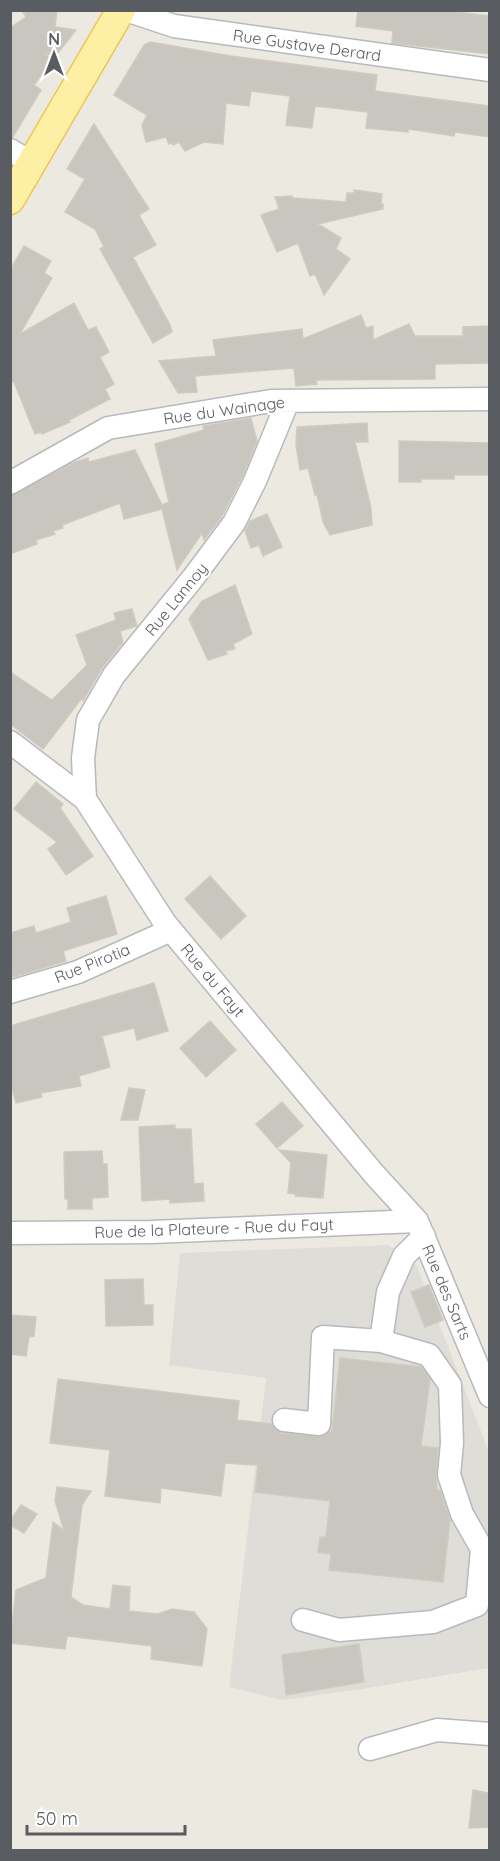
<svg xmlns="http://www.w3.org/2000/svg" width="500" height="1861" font-family="Quicksand,sans-serif">
<style>
.industrial{fill:#dfddd8}
.building{fill:#c9c6c0;stroke:#d0cbbf;stroke-width:1.5}
.lines{fill:none;stroke-linecap:round;stroke-linejoin:round}
.minor-casing{stroke:#b6b9bd;stroke-width:25}
.major-casing{stroke:#eec558;stroke-width:31}
.minor{stroke:#fff;stroke-width:22}
.major{stroke:#fdefa4;stroke-width:28}
.labels{text-anchor:middle;stroke-width:5;stroke-linejoin:round;paint-order:stroke}
.street-label{font-size:16px;fill:#595d61;stroke:#fff}
</style>
<rect width="100%" height="100%" fill="#eceae0"/>
<path class="industrial" d="M388,1245L416,1264L489,1452V1668L362,1689L282,1700L229,1687L266,1378L169,1365L180,1253Z"/>
<path class="building" d="M22,10H57L55,27L76,30L54,58L45,52L51,62L34,85L41,90L13,137H10V28L26,17Z
M358,10H440L489,16V54L392,43L393,31L356,26Z
M150,42L231,56L377,75L375,91L489,106V137L455,132L454,136L408,129V132L366,128L368,112L315,106L312,128L286,125L290,96L251,91L249,106L226,103L223,144L204,142L185,151L179,142L173,145L172,143L169,144L166,137L146,142L142,125L147,115L114,95L144,45Z
M94,124L149,209L139,215L156,245L133,257L170,325L172,332L153,343L100,249L104,247L95,229L65,212L85,179L67,169Z
M354,190L382,194L381,204H383V209L318,224L341,238L336,249L350,259L324,295L315,274L310,276L298,243L277,252L261,215L279,209L275,197L292,196L293,198L346,202L347,193H354Z
M24,246L51,261L44,273L52,278L20,334L74,303L88,330L96,327L109,352L100,357L114,384L105,389L110,399L69,420L70,422L42,434L41,432L35,434L14,382L10,383V270Z
M361,315L366,328L373,326V340L409,324L415,336H463V327L489,326V363L435,364V379L316,380L317,384L296,386L294,368L195,376L197,392L178,393L159,361L216,356L213,340L302,329L303,339Z
M251,418L257,441L243,475L222,516L204,540L202,533L177,570L162,509L124,519L120,503L62,525L63,528L53,531L55,534L36,540L37,544L10,554V496L73,463L88,458L89,462L135,450L162,505L169,502L155,444L204,430L203,426Z
M367,423L368,442H355L371,508L372,525L330,535L323,522L317,494L315,495L308,468L300,470L296,445L297,427Z
M399,441L489,443V475H454V479H421V482H399Z
M267,514L282,547L263,556L259,545L251,548L245,531L250,521Z
M235,585L252,634L233,644L235,649L225,651L227,654L208,660L189,619L202,601Z
M132,609L137,626L120,631L123,642L102,668L83,701L82,698L43,749L10,724V672L52,700L87,665L76,635L116,620L114,613Z
M36,782L63,804L60,808L93,856L66,875L48,849L57,842L14,809Z
M210,876L246,916L221,939L185,899Z
M106,896L117,934L63,951L66,961L13,977L10,969V933L34,926L36,933L71,922L67,908Z
M154,983L168,1031L137,1040L134,1028L102,1036L110,1067L79,1076L81,1086L41,1093L42,1097L16,1103L10,1082V1026Z
M210,1021L236,1050L206,1077L180,1048Z
M129,1088L145,1090L138,1120H121Z
M282,1102L303,1126L277,1148L256,1124Z
M175,1125V1129H191L194,1184L203,1183L204,1201L170,1203V1199L142,1201L139,1127Z
M279,1150L327,1155L323,1198L295,1196L296,1194L288,1193L291,1163Z
M102,1151L103,1164H107L108,1197L92,1198V1209H68V1199H65L64,1152Z
M143,1279L144,1305H153V1325L106,1326L105,1280Z
M429,1285L443,1320L425,1327L411,1292Z
M10,1315L36,1317L34,1336L29,1337L26,1356L10,1354Z
M340,1358L421,1367L430,1379L421,1446L438,1448L436,1474L437,1490H440L450,1520L443,1582L329,1570L331,1554L318,1552L320,1537H326L330,1501L255,1492L258,1465L225,1463L221,1496L161,1488L160,1503L105,1496L110,1450L50,1443L58,1379L239,1401L237,1420L271,1424L276,1430L282,1433L324,1436L332,1431Z
M57,1487L91,1491L82,1505L71,1597L83,1605L110,1609L113,1585L130,1587L129,1611L158,1614L172,1609L194,1612L207,1629L202,1666L151,1659L152,1646L67,1636L65,1649L10,1643L16,1590L46,1578L53,1522L64,1530L55,1501Z
M21,1505L37,1514L24,1533L10,1525V1521Z
M359,1644L364,1682L286,1695L282,1655Z
M473,1790L489,1793V1827L469,1828Z"/>
<g class="lines">
<g class="minor-casing">
<path id="minor" d="M126,10L174,26L490,70
M10,150L32,163
M10,483L108,428L271,401L490,399
M10,742L85,799L165,923L374,1174L417,1221L490,1396
M85,799L83,758L88,720L114,675L193,578L234,523L255,481L288,401
M10,992L78,972L171,930
M10,1233L151,1232L417,1221
M284,1420L319,1424L323,1337L381,1341L388,1292L404,1256L424,1236
M303,1620L339,1630L433,1622L477,1605L482,1549L462,1514L449,1475L452,1443L450,1385L429,1355L381,1341
M370,1749L437,1730L490,1734"/>
</g>
<g class="major-casing">
<path id="major" d="M10,200L121,10"/>
</g>
<use href="#minor" class="minor"/>
<use href="#major" class="major"/>
</g>
<g class="labels">
<g class="street-label">
<text transform="translate(307 45) rotate(8)" y="6">Rue Gustave Derard</text>
<text transform="translate(224 410) rotate(-8)" y="6">Rue du Wainage</text>
<text transform="translate(176 599) rotate(-51)" y="6">Rue Lannoy</text>
<text transform="translate(92 963) rotate(-22)" y="6">Rue Pirotia</text>
<text transform="translate(213 980) rotate(50)" y="6">Rue du Fayt</text>
<text transform="translate(214 1228) rotate(-2)" y="6">Rue de la Plateure - Rue du Fayt</text>
<text transform="translate(447 1292) rotate(67)" y="6">Rue des Sarts</text>
</g>
</g>
<rect width="500" height="1861" fill="none" stroke="#595d61" stroke-width="24"/>
<g transform="translate(54 54)" stroke="#ffffff" stroke-width="4.5" paint-order="stroke">
<path d="M0-4.5L10 22L0 15L-10 22Z" fill="#595d61"/>
<text y="-9" font-size="16" font-weight="bold" text-anchor="middle" fill="#595d61">N</text>
</g>
<path d="M27 1825v9h158v-9" fill="none" stroke="#595d61" stroke-width="3"/>
<text x="36" y="1825" font-size="18" fill="#595d61" stroke="#ffffff" stroke-width="4.5" paint-order="stroke">50 m</text>
</svg>
